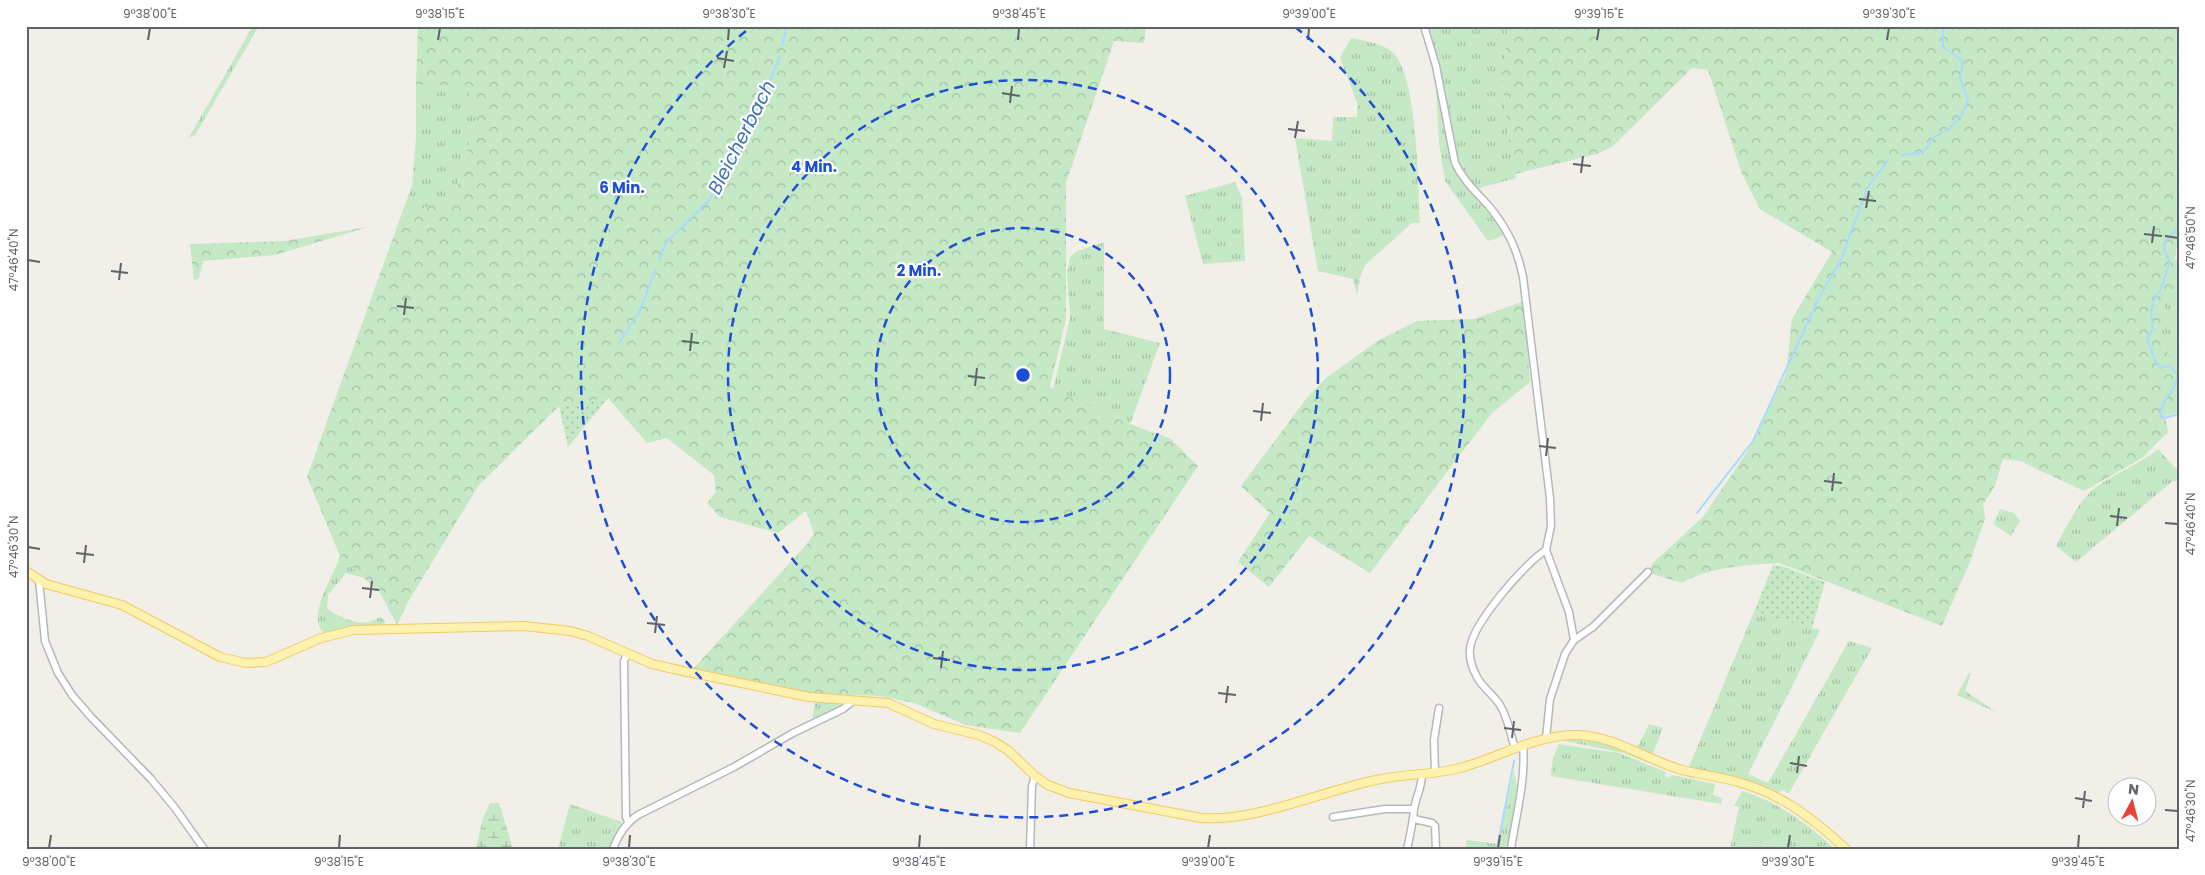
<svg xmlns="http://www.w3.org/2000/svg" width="2205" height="875" font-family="Poppins,sans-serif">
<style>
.grass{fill:url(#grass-tufts)}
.forest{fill:url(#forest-crowns)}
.wetland{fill:url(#wetland-marsh)}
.park{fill:url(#park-dots)}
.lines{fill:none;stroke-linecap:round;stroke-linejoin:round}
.stream{stroke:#aadaff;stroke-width:2}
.minor-casing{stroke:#b5b8bc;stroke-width:9}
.major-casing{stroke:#f2c960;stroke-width:10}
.minor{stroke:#fff;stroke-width:6}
.major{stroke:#fff2af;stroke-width:8}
.ticks{fill:none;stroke:#5f6368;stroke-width:2}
.ring{fill:none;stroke:#1d4ed8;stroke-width:2.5;stroke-dasharray:9 6}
.labels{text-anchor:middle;stroke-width:4.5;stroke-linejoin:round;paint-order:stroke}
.water-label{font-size:19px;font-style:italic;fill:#4174aa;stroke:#fff}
.centre{fill:#1d4ed8;stroke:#fff;stroke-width:2.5}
.ring-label{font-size:15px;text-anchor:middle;font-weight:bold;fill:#1d4ed8;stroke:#fff;stroke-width:4.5;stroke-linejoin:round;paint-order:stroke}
.neatline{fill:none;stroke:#5f6368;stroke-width:2}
.ticks-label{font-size:12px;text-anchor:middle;fill:#5f6368}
</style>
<defs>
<pattern id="grass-tufts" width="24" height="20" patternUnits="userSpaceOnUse" patternTransform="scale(1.25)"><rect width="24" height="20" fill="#c5e8c5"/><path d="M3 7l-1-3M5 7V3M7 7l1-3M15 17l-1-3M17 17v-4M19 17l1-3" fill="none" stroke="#a3c0a4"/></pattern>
<pattern id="forest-crowns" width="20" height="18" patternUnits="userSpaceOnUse" patternTransform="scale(1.25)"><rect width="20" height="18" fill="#c5e8c5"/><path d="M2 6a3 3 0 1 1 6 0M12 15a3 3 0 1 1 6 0" fill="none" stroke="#a3c0a4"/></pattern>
<pattern id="wetland-marsh" width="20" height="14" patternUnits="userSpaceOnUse" patternTransform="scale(1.25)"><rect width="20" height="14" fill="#c5e8c5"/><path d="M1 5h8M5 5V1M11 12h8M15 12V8" fill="none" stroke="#a3c0a4"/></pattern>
<pattern id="park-dots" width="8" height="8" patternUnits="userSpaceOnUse" patternTransform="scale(1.25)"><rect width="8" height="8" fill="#c5e8c5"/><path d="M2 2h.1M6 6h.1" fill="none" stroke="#a3c0a4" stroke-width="1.8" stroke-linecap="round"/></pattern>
</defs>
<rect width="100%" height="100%" fill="#f1efe8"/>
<path class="grass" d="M253,26H259L195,135L188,139Z
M1426,26H1509L1502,73L1508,137L1516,178L1476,189L1467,179L1457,156Z
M1351,38C1364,41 1381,43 1391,51C1418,71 1418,188 1420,223H1412L1365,265L1360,277L1357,295L1353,279L1318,271L1295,138L1332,141L1333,117H1357V103L1340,58Z
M1435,70L1450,153L1456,171L1489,208L1508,234L1488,241L1445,181L1439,143Z
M465,84L477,116L454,197L404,215L399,221L412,186L416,138V85Z
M1235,182L1242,198L1245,261L1203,264L1185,196Z
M1104,242V329L1160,343L1130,424L1053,390L1070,318L1067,273L1070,257L1075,252Z
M2179,288V372L2158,337L2167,293Z
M2158,449L2179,472V481H2173L2076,562L2056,546C2067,527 2077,502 2095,488C2115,473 2139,465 2158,449Z
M2000,509L2014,513L2020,521L2011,536L1993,524Z
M340,556L364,578L346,573L328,595L327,609C345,619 362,629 380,617L385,621L384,624L349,627L325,633C304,620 335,573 340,556Z
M1754,612L1820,630L1748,774L1768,783L1849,641L1872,648L1789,793L1781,790L1778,794L1754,784L1688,769Z
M1969,673L1971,674L1965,691L1996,712L1957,695Z
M815,701L839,703L841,706L812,721Z
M1649,724L1663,728L1652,756L1637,748Z
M1566,738L1584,739L1615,747L1667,770L1624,753L1560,740Z
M1559,744L1619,753L1666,772L1665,776L1669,778L1672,775L1715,784L1713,795L1722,798L1721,804L1551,776L1553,758Z
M1514,770L1517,788L1508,849H1465L1467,840L1498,844Z
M1742,791C1779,802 1807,824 1835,849H1792L1780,839L1730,849L1739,807L1734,806Z
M570,804L622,822L610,849H558Z"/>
<path class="forest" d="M418,26H1146L1144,43L1114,41L1066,183V319L1050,386L1053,390L1130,424L1171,439L1198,466L1020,733L966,725L914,703L881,696L805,693L694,668L807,544L814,533L806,511L778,533L720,517L707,503L716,492L714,475L667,438L647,443L608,398L559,406L478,486L408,602L397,625L380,593L340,556L307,477L399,221L404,215L454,197L477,116L465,85H416Z
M1509,26H2179V231L2175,259L2179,262V288L2167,293L2158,337L2179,372V412L2165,416L2168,432L2142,458L2084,491L2020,461L2003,459L1995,486L1983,504L1985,519L1969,564L1942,626L1779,563C1749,565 1707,567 1682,583L1652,574L1648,572L1653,563L1703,517L1747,452L1786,374L1792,319L1832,252L1760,209L1742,174L1708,70L1692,68L1613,146L1597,154L1515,174L1508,137L1502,73Z
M368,227L275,255L203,261L199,278L194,281L190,244L284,241Z
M1524,301L1530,382L1492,413L1370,573L1309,536L1269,587L1238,562L1270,513L1241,486L1306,399L1326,378L1379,340L1417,321L1474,319Z
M1780,839L1792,849H1730Z"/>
<path class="wetland" d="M490,803H499L513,849H476L483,818Z"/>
<path class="park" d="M608,398L568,447L559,406Z
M1773,565L1781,566L1825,582L1812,628L1754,612Z"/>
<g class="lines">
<path class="stream" d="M782,46L787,26
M1902,155L1920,153L1926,149L1933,138L1949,129L1962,114L1968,100L1960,78L1963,61L1943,47V26
M2179,227L2165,241L2164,250L2170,262L2161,289L2155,297L2151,312L2153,329L2147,339C2153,349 2151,361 2161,367L2170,366L2178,376C2176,391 2160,401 2160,416L2164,418L2179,414
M659,260L666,243L710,199L760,105L780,56
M619,343L639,312L656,269
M1697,513L1753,441L1817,302L1841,259L1868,187L1888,160
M1497,849L1514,761"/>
<g class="minor-casing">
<path id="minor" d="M1424,26L1436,66L1455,163C1463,180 1476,192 1488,205C1507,228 1517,248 1523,277L1550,498L1551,526L1546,550L1569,612L1574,640L1565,654L1550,699L1546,738
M39,580L45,641L58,673L72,695L91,717L151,779L175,808L204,849
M1574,640L1593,627L1648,572
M627,655L624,661L626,817L628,822
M1515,748C1510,733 1508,718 1500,705C1493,694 1481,687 1476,675C1472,668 1469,657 1470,649C1472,624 1525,563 1546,550
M1435,772L1434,740L1439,708
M1333,817L1385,809H1414
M1414,819L1432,823L1435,826L1436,849
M613,849C619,834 625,824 638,815L734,767L793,733L843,709L853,701
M1030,849L1032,786L1035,776
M1407,849C1410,835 1413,823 1414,809C1416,797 1422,787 1422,774
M1511,849C1516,815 1526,780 1523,745"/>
</g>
<g class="major-casing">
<path id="major" d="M26,571L46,584L122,605L220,657L246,663L266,662L321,638L354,630L524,626L570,631L588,636L652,664L683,671L809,697L888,703L934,724L979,735L995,742L1009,751L1035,776L1048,785L1069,793L1201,818C1258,822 1323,790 1381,779C1405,774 1431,775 1456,769C1497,759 1535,734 1579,735C1616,737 1647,760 1682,770C1702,775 1722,777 1741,783C1783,795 1815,820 1846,849"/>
</g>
<use href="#minor" class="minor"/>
<use href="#major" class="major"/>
</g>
<path class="ticks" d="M148,40L150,28M438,40L440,28M728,40L729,28M1018,40L1019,28M1308,40L1309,28M1597,40L1599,28M1887,40L1889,28M717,58L734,61M724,68L727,51M1002,93L1020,96M1010,103L1012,86M1288,129L1305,131M1295,138L1298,121M1573,164L1591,166M1581,173L1583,156M1859,199L1876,201M1866,208L1869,191M2144,234L2162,236M2165,236L2178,238M2152,243L2154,226M28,260L40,262M111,271L128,273M119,280L121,263M397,306L414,308M404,315L406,298M682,341L699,343M690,351L692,333M968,376L985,378M975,386L977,368M1253,411L1271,413M1261,421L1263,403M1539,446L1556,448M1546,456L1548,438M1824,481L1842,483M1832,491L1834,473M2110,516L2127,518M2165,523L2178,524M2117,526L2119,508M28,547L40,549M76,553L94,555M84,563L86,545M362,588L379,590M370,598L372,581M647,623L665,625M655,633L657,616M933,658L950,660M941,668L943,651M1218,693L1236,695M1226,703L1228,686M1504,728L1521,730M1512,738L1514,721M1790,763L1807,766M1797,773L1799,756M2075,798L2092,801M2083,808L2085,791M2165,810L2178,811M49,848L51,835M339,848L340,835M629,848L630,835M919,848L920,835M1208,848L1210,835M1498,848L1500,835M1788,848L1790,835M2078,848L2079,835"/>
<g class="ring">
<circle cx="1023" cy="375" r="147"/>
<circle cx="1023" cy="375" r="295"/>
<path d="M1295 27A442 442 0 1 1 751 27"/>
</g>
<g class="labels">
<g class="water-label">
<text transform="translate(741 137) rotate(-63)" y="7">Bleicherbach</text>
</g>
</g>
<circle cx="1023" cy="375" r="8" class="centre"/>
<g class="ring-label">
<text x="814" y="172">4 Min.</text>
<text x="622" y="193">6 Min.</text>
<text x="919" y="276">2 Min.</text>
</g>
<rect width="2205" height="875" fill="none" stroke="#ffffff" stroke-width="55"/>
<g transform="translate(2132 802) rotate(7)"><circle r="24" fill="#ffffff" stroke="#bfc1c3"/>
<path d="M0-4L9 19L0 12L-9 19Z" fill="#ea4335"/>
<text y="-8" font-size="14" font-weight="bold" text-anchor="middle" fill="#5f6368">N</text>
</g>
<rect x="28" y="28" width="2150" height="820" class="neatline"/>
<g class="ticks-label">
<text x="150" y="18">9°38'00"E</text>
<text x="440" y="18">9°38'15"E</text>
<text x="729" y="18">9°38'30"E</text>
<text x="1019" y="18">9°38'45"E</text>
<text x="1309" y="18">9°39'00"E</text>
<text x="1599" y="18">9°39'15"E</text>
<text x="1889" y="18">9°39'30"E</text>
<text transform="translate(2191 238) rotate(-90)" y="4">47°46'50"N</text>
<text transform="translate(14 260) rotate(-90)" y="4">47°46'40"N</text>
<text transform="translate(2191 524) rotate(-90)" y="4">47°46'40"N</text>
<text transform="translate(14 547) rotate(-90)" y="4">47°46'30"N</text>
<text transform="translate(2191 811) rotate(-90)" y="4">47°46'30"N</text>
<text x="49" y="866">9°38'00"E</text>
<text x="339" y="866">9°38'15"E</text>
<text x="629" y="866">9°38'30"E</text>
<text x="919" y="866">9°38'45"E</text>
<text x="1208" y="866">9°39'00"E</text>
<text x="1498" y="866">9°39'15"E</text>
<text x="1788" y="866">9°39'30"E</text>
<text x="2078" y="866">9°39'45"E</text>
</g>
</svg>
